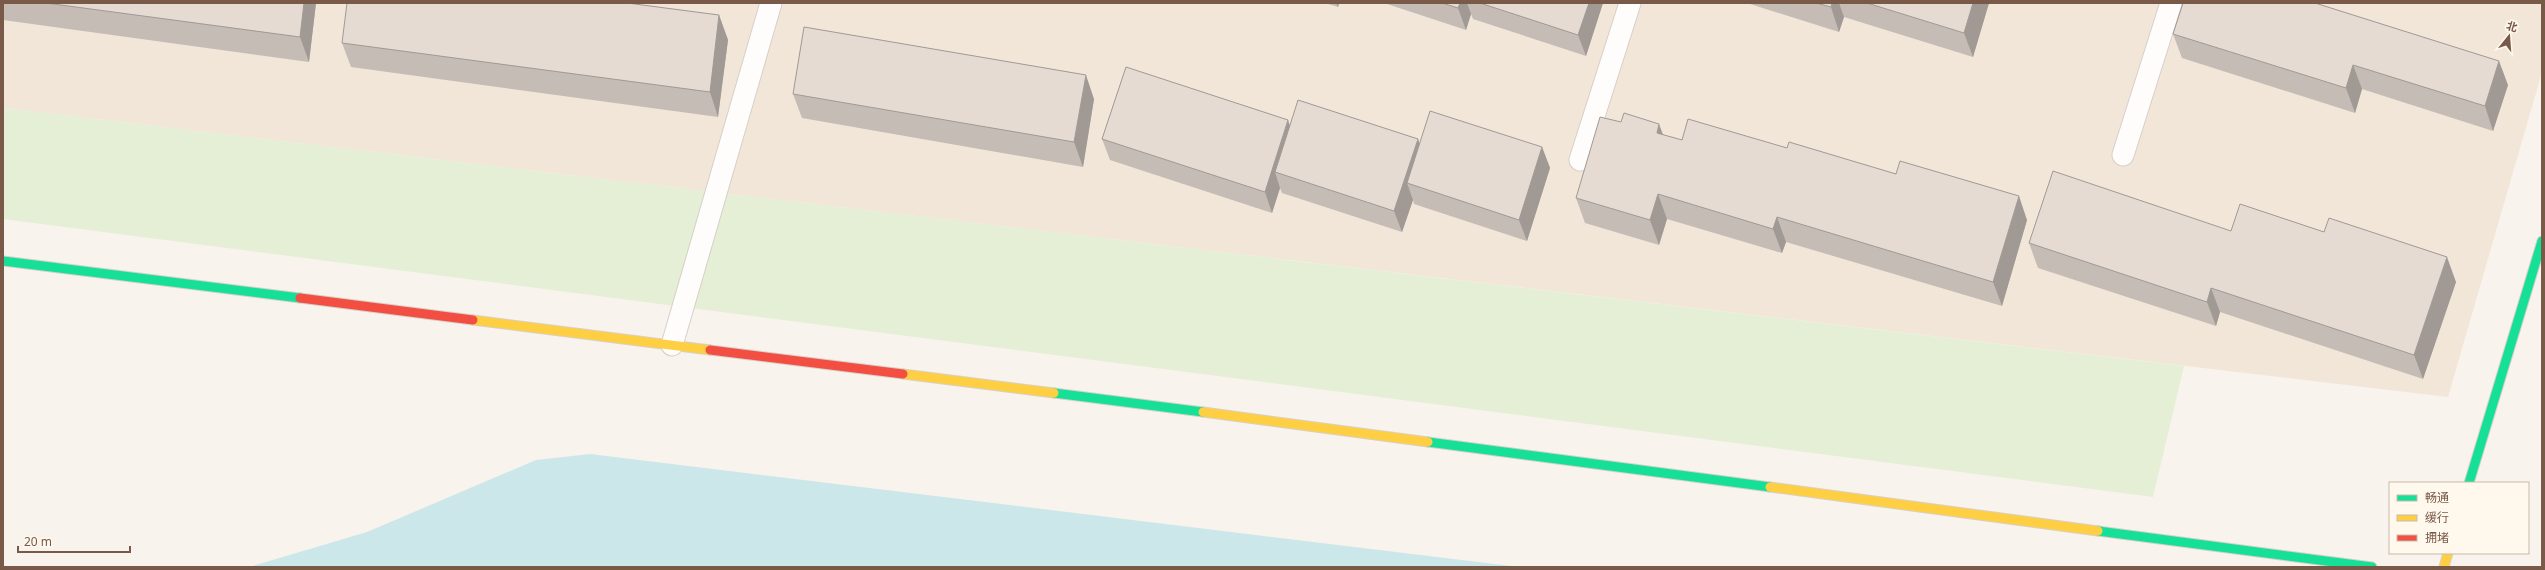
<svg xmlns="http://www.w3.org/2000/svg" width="2545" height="570" font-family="'Noto Sans','Noto Sans SC',sans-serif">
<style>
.residential{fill:#f2e6d9}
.green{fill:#e4efd5}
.water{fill:#cce7ea}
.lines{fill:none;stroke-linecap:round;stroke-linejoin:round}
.lane-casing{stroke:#d7cfc8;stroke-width:23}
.fast-casing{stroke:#d8d0c8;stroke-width:11}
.slow-casing{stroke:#d8d0c8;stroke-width:11}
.jam-casing{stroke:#d8d0c8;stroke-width:11}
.lane{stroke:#fefdfc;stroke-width:21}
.fast{stroke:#16e098;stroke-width:9}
.slow{stroke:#ffcf43;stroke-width:9}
.jam{stroke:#f24e42;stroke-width:9}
.wall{fill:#c5bcb5}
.shaded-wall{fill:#a09994}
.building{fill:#e5dbd3;stroke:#a09994}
</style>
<rect width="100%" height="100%" fill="#f8f3ec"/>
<path class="residential" d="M3,3H2542V72L2448,397L3,108Z"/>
<path class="green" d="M3,108L2184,366L2153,497L3,219Z"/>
<path class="water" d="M590,454L1503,565L1521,567H249L367,532L536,460Z"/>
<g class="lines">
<g class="lane-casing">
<path id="lane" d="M2123,155L2171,3
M1580,160L1630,3
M672,345L771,3"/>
</g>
<g class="fast-casing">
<path id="fast" d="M3,261L300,298
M1054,393L1203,412
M1428,442L1770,487
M2469,483L2542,241
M2098,531L2372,567"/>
</g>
<g class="slow-casing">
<path id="slow" d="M473,320L710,350
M903,374L1054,393
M1203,412L1428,442
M1770,487L2098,531
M2444,567L2448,553"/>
</g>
<g class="jam-casing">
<path id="jam" d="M300,298L473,320
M710,350L903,374"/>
</g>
<use href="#lane" class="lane"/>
<use href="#fast" class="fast"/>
<use href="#slow" class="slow"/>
<use href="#jam" class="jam"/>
</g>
<path class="wall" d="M3,3H316L309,62L3,20Z
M1325,3H1339L1338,7Z
M1384,3H1603L1586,56L1473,19L1471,14L1466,30Z
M1747,3H1989L1973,57L1844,17L1839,32Z
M719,15L728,40L718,117L351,67L342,43Z
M2173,34L2508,85L2493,131L2362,89L2355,113L2182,58Z
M793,94L1094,99L1083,167L802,118Z
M1290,125L1420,144L1542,147L1550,168L1527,241L1414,204L1413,200L1402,232L1282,193L1280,188L1272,213L1110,160L1102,139Z
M1664,135L1682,140L2027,220L2002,306L1786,242L1782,253L1667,219L1659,245L1585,223L1576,198Z
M2231,231L2456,282L2423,379L2220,312L2216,326L2038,268L2029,243Z"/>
<path class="shaded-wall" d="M304,3H316L309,62L300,37Z
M1336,3H1339L1338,7Z
M1460,3H1467L1471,14L1466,30L1458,8Z
M1589,3H1603L1586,56L1578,35Z
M1832,3H1839L1844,17L1839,32L1831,7Z
M1973,3H1989L1973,57L1964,33Z
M719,15L728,40L718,117L710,92Z
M2499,61L2508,85L2493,131L2485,106Z
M2353,65L2362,89L2355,113L2346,88Z
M1086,75L1094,99L1083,167L1074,142Z
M1288,120L1295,141L1275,172L1280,188L1272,213L1265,192Z
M1659,124L1668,148L1657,133Z
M1418,139L1426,160L1407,183L1413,200L1402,232L1394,211Z
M1542,147L1550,168L1527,241L1519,220Z
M1658,194L1667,219L1659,245L1650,220Z
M2019,196L2027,220L2002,306L1993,282Z
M1777,217L1786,242L1782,253L1773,229Z
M2447,257L2456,282L2423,379L2414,355Z
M2211,288L2220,312L2216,326L2207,302Z"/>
<path class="building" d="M46,3H304L300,37Z
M347,3H627L719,15L710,92L342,43Z
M1442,3H1460L1458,8Z
M1480,3H1589L1578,35Z
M1816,3H1832L1831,7Z
M1867,3H1973L1964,33Z
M2183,3H2315L2499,61L2485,106L2353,65L2346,88L2173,34Z
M804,27L1086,75L1074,142L793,94Z
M1126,67L1288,120L1265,192L1102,139Z
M1298,100L1418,139L1394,211L1275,172Z
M1430,111L1542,147L1519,220L1407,183Z
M1624,113L1659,124L1657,133L1682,140L1688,119L1787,148L1789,142L1896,174L1900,161L2019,196L1993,282L1777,217L1773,229L1658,194L1650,220L1576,198L1600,117L1621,122Z
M2053,171L2231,231L2240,204L2324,232L2329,218L2447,257L2414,355L2211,288L2207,302L2029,243Z"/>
<rect width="2545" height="570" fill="none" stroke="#795a49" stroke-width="8"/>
<rect x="2389" y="482" width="140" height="72" fill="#fff8ed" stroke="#c9b9ab"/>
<rect x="2397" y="495" width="20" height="6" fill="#16e098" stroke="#c9b9ab"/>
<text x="2425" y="502" font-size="12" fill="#795a49">畅通</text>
<rect x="2397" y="515" width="20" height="6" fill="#ffcf43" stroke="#c9b9ab"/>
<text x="2425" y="522" font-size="12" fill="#795a49">缓行</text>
<rect x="2397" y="535" width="20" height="6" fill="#f24e42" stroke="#c9b9ab"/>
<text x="2425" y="542" font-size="12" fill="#795a49">拥堵</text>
<g transform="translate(2509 36) rotate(17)" stroke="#fff8ed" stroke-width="3" paint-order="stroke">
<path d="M0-3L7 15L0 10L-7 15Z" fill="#795a49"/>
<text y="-6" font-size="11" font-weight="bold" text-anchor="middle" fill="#795a49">北</text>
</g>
<path d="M18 546v6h112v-6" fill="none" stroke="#795a49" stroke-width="2"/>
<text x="24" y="546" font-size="12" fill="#795a49" stroke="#fff8ed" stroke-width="3" paint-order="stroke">20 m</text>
</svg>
